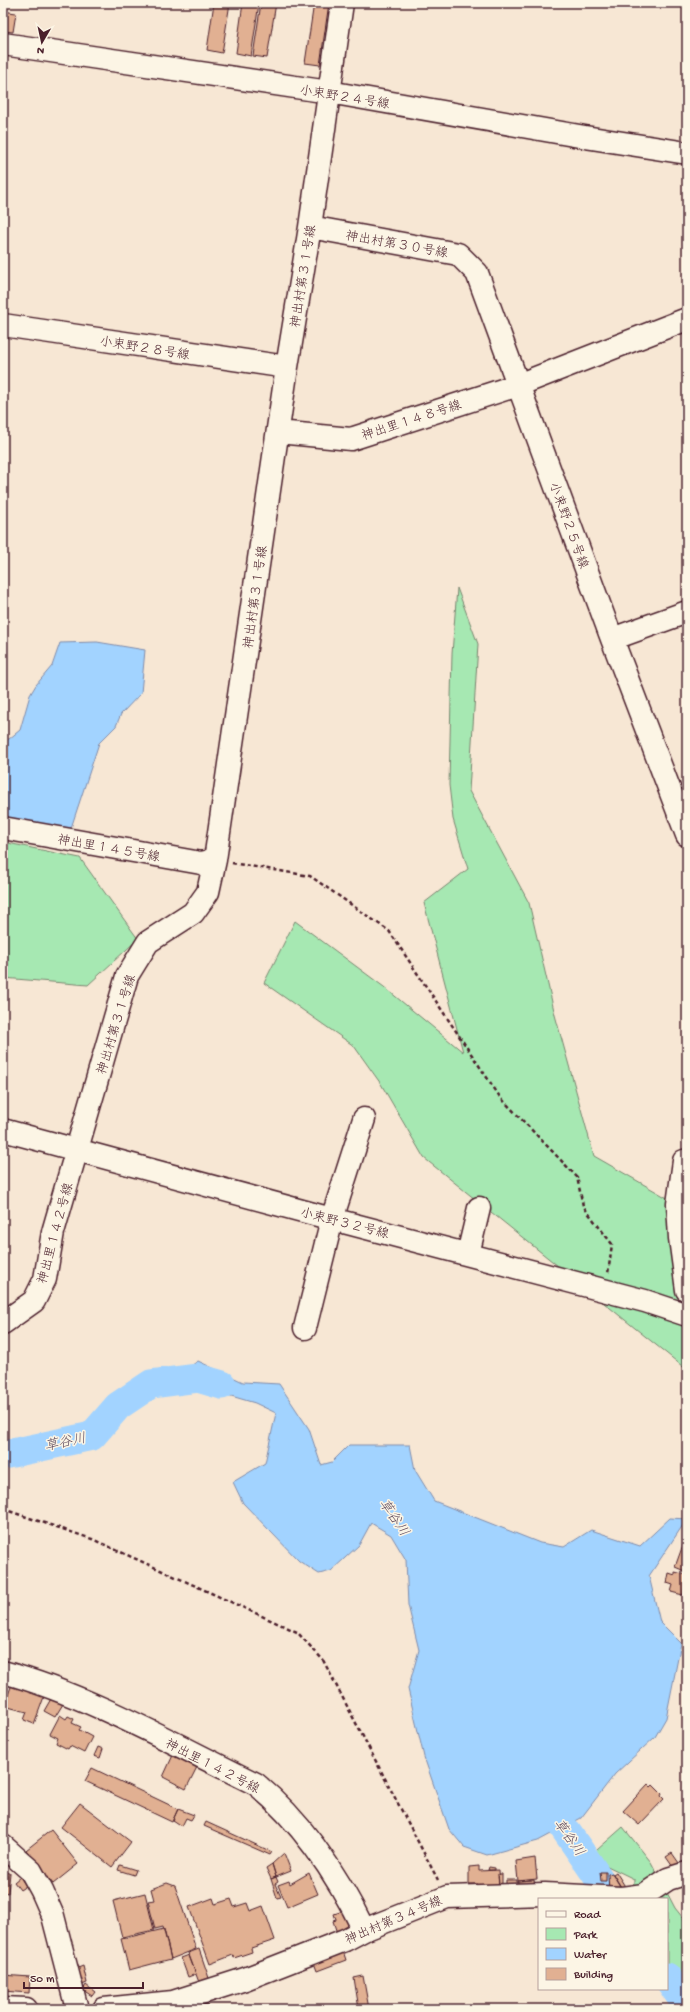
<svg xmlns="http://www.w3.org/2000/svg" width="690" height="2012" font-family="'Gochi Hand','Klee One',sans-serif">
<style>
.green{fill:#a6e8b2;stroke:#78846e}
.water{fill:#a2d3ff;stroke:#7f8baa}
.lines{fill:none;stroke-linecap:round;stroke-linejoin:round}
.river{stroke:#a2d3ff;stroke-width:29}
.building{fill:#e1b092;stroke:#4a1f2b}
.minor-casing{stroke:#4a1f2b;stroke-width:25}
.path{stroke:#4a1f2b;stroke-width:2.5;stroke-dasharray:4 3;stroke-linecap:butt}
.minor{stroke:#fcf5e5;stroke-width:22}
.labels{text-anchor:middle;stroke-width:3;stroke-linejoin:round;paint-order:stroke}
.street-label{font-size:13px;fill:#4a1f2b;stroke:#fcf5e5}
.water-label{font-size:14px;font-style:italic;fill:#604c60;stroke:#fcf5e5}
</style>
<rect width="100%" height="100%" fill="#f7e7d4"/>
<filter id="ink" filterUnits="userSpaceOnUse"><feTurbulence type="fractalNoise" baseFrequency=".025" numOctaves="2"/><feDisplacementMap in="SourceGraphic" scale="8" xChannelSelector="R" yChannelSelector="G"/><feConvolveMatrix kernelMatrix="1 2 1 2 8 2 1 2 1" color-interpolation-filters="sRGB"/></filter>
<g filter="url(#ink)">
<path class="green" d="M457,588L478,644L469,791L529,903L555,1015L594,1156L683,1207L687,1212V1370L424,1158L381,1084L354,1046L264,983L295,921L384,987L463,1052L424,903L468,869L453,819L449,785L452,654Z
M3,842L80,858L138,939L88,985L3,978Z
M623,1827L651,1862L675,1908L687,1923V2009H678L667,1986V1899H633L634,1879L589,1857Z"/>
<path class="water" d="M97,642L145,650L141,693L121,714L116,726L99,743L70,831L3,822V740L9,739L20,730L30,695L36,685L52,666L60,643Z
M198,1361L243,1382L279,1384L309,1429L321,1465L332,1462L349,1445H410L415,1470L434,1501L540,1543L564,1547L591,1530L640,1546L670,1518L687,1519L649,1576L660,1622L681,1643L666,1718L655,1737L615,1774L581,1818L538,1841L487,1855L464,1847L449,1829L424,1757L408,1689L419,1650L408,1605L406,1560L391,1535L371,1523L359,1545L331,1571L319,1574L299,1561L243,1503L233,1482L265,1463L276,1413L255,1403L187,1383L179,1374Z"/>
<g class="lines">
<path class="river" d="M3,1455L92,1436L118,1406L151,1384L198,1378L222,1385
M553,1792V1812L613,1899
M667,1977L687,2006"/>
</g>
<path class="building" d="M214,3H230L222,53L207,50Z
M243,3H259L251,56L236,53Z
M261,3H276L267,58L253,56Z
M314,3H329L320,65L305,63Z
M3,11L16,13L13,32L3,31Z
M687,1541V1572L675,1567L684,1542Z
M675,1572L687,1575L683,1595L671,1592L673,1585L667,1583L669,1573L675,1575Z
M12,1684L45,1694L34,1724L24,1720L27,1712L4,1706Z
M52,1697L63,1704L55,1717L44,1711Z
M60,1715L66,1719L68,1716L74,1719L72,1723L81,1727L79,1730L92,1737L84,1753L70,1746L68,1749L56,1743L58,1738L50,1734Z
M98,1747L103,1749L100,1758L94,1756Z
M174,1753L198,1765L186,1789L163,1777Z
M92,1768L178,1809L172,1822L85,1781Z
M648,1784L651,1787L653,1785L662,1794L661,1796L664,1799L639,1825L623,1811Z
M80,1803L131,1842L112,1867L61,1827Z
M178,1809L194,1815L191,1820L186,1818L182,1826L173,1820Z
M206,1822L272,1852L270,1855L204,1826Z
M51,1830L78,1864L53,1884L26,1850Z
M284,1853L291,1871L276,1877L272,1864Z
M672,1853L679,1863L673,1867L666,1857Z
M535,1858L537,1879L518,1881L516,1861Z
M272,1864L276,1877L271,1879L266,1868Z
M120,1865L136,1870L134,1875L118,1870Z
M479,1866V1871L498,1870L499,1887H478V1884H469V1867Z
M489,1867L495,1868V1870H488Z
M3,1872L10,1873L8,1893L3,1892Z
M600,1872H606V1881H601Z
M616,1872L626,1888L623,1890L613,1874Z
M309,1873L318,1894L287,1907L278,1885L289,1881L290,1884Z
M612,1873L623,1891H609L608,1874Z
M498,1874H502V1885H499Z
M20,1877L26,1886L20,1890L14,1882Z
M276,1877L278,1882L275,1884L281,1897L277,1898L271,1879Z
M506,1880H517V1887L506,1886Z
M534,1880L535,1887H518V1881Z
M167,1883L175,1886L196,1949L171,1959L163,1927L155,1929L148,1901L154,1900L151,1889Z
M145,1893L154,1930L122,1937L113,1901Z
M213,1898L215,1904L231,1899L234,1907L247,1903L250,1911L263,1906L275,1940L251,1948L252,1952L234,1958L233,1955L210,1964L189,1907Z
M346,1910L352,1928L337,1933L333,1921L336,1920L334,1914Z
M164,1929L171,1959L129,1970L121,1939Z
M342,1948L346,1960L317,1971L313,1960Z
M199,1949L210,1981L200,1985L188,1953Z
M189,1955L196,1974L188,1977L181,1958Z
M83,1966L87,1983L82,1985L78,1968Z
M3,1975L30,1977L29,1993L3,1991Z
M363,1976L369,2009H359L354,1978Z
M86,1985L95,1992L92,1996L83,1990Z
M208,2005L210,2009H193Z"/>
<g class="lines">
<g class="minor-casing">
<path id="minor" d="M3,44L329,92L585,137L687,153
M310,227L458,254L477,273L612,639L687,835
M3,325L287,367
M278,432L351,439L518,385L687,319
M612,639L687,612
M3,828L201,863L215,860
M3,1130L332,1219L645,1301L687,1315
M687,1160L684,1161L678,1204L680,1238L687,1290
M468,1254L479,1208
M3,1323L34,1301L45,1279L53,1232L127,976L148,942L193,913L208,892L215,860L287,367L310,227L342,3
M305,1328L332,1219L364,1119
M3,1672C88,1695 176,1745 256,1784C303,1823 338,1876 364,1930
M3,1846L31,1871L42,1891L53,1916L77,2009
M3,2008L26,2009
M104,2009L173,2002L245,1979L345,1940L364,1930L447,1897L545,1894L622,1898L644,1895L668,1879L687,1873"/>
</g>
<path class="path" d="M232,863L310,876L389,931L500,1097L577,1177L583,1206L612,1244L608,1274
M3,1509L92,1539L297,1632L323,1660L438,1880"/>
<use href="#minor" class="minor"/>
</g>
</g>
<g class="labels">
<g class="street-label">
<text transform="translate(345 96) rotate(9)" y="5">小束野２４号線</text>
<text transform="translate(397 243) rotate(10)" y="5">神出村第３０号線</text>
<text transform="translate(302 276) rotate(-81)" y="5">神出村第３１号線</text>
<text transform="translate(145 347) rotate(9)" y="5">小束野２８号線</text>
<text transform="translate(411 419) rotate(-18)" y="5">神出里１４８号線</text>
<text transform="translate(570 525) rotate(70)" y="5">小束野２５号線</text>
<text transform="translate(254 597) rotate(-82)" y="5">神出村第３１号線</text>
<text transform="translate(109 847) rotate(10)" y="5">神出里１４５号線</text>
<text transform="translate(115 1024) rotate(-73)" y="5">神出村第３１号線</text>
<text transform="translate(345 1222) rotate(14)" y="5">小束野３２号線</text>
<text transform="translate(54 1233) rotate(-75)" y="5">神出里１４２号線</text>
<text transform="translate(213 1765) rotate(27)" y="5">神出里１４２号線</text>
<text transform="translate(393 1919) rotate(-23)" y="5">神出村第３４号線</text>
</g>
<g class="water-label">
<text transform="translate(65 1441) rotate(-12)" y="5">草谷川</text>
<text transform="translate(395 1517) rotate(56)" y="5">草谷川</text>
<text transform="translate(570 1837) rotate(55)" y="5">草谷川</text>
</g>
</g>
<rect width="690" height="2012" fill="none" stroke="#fcf5e5" stroke-width="16"/>
<rect x="8" y="8" width="674" height="1996" fill="none" stroke="#4a1f2b" stroke-width="1.5" filter="url(#ink)"/>
<rect x="538" y="1898" width="130" height="92" fill="#fcf5e5" stroke="#b59f9b"/>
<rect x="546" y="1911" width="20" height="6" fill="#fcf5e5" stroke="#b59f9b"/>
<text x="574" y="1918" font-size="12" fill="#4a1f2b">Road</text>
<rect x="546" y="1928" width="20" height="12" fill="#a6e8b2" stroke="#b59f9b"/>
<text x="574" y="1938" font-size="12" fill="#4a1f2b">Park</text>
<rect x="546" y="1948" width="20" height="12" fill="#a2d3ff" stroke="#b59f9b"/>
<text x="574" y="1958" font-size="12" fill="#4a1f2b">Water</text>
<rect x="546" y="1968" width="20" height="12" fill="#e1b092" stroke="#b59f9b"/>
<text x="574" y="1978" font-size="12" fill="#4a1f2b">Building</text>
<g transform="translate(42 42) rotate(189)" stroke="#fcf5e5" stroke-width="3" paint-order="stroke">
<path d="M0-3L7 15L0 10L-7 15Z" fill="#4a1f2b"/>
<text y="-6" font-size="11" font-weight="bold" text-anchor="middle" fill="#4a1f2b">N</text>
</g>
<path d="M24 1982v6h119v-6" fill="none" stroke="#4a1f2b" stroke-width="2"/>
<text x="30" y="1982" font-size="12" fill="#4a1f2b" stroke="#fcf5e5" stroke-width="3" paint-order="stroke">50 m</text>
</svg>
